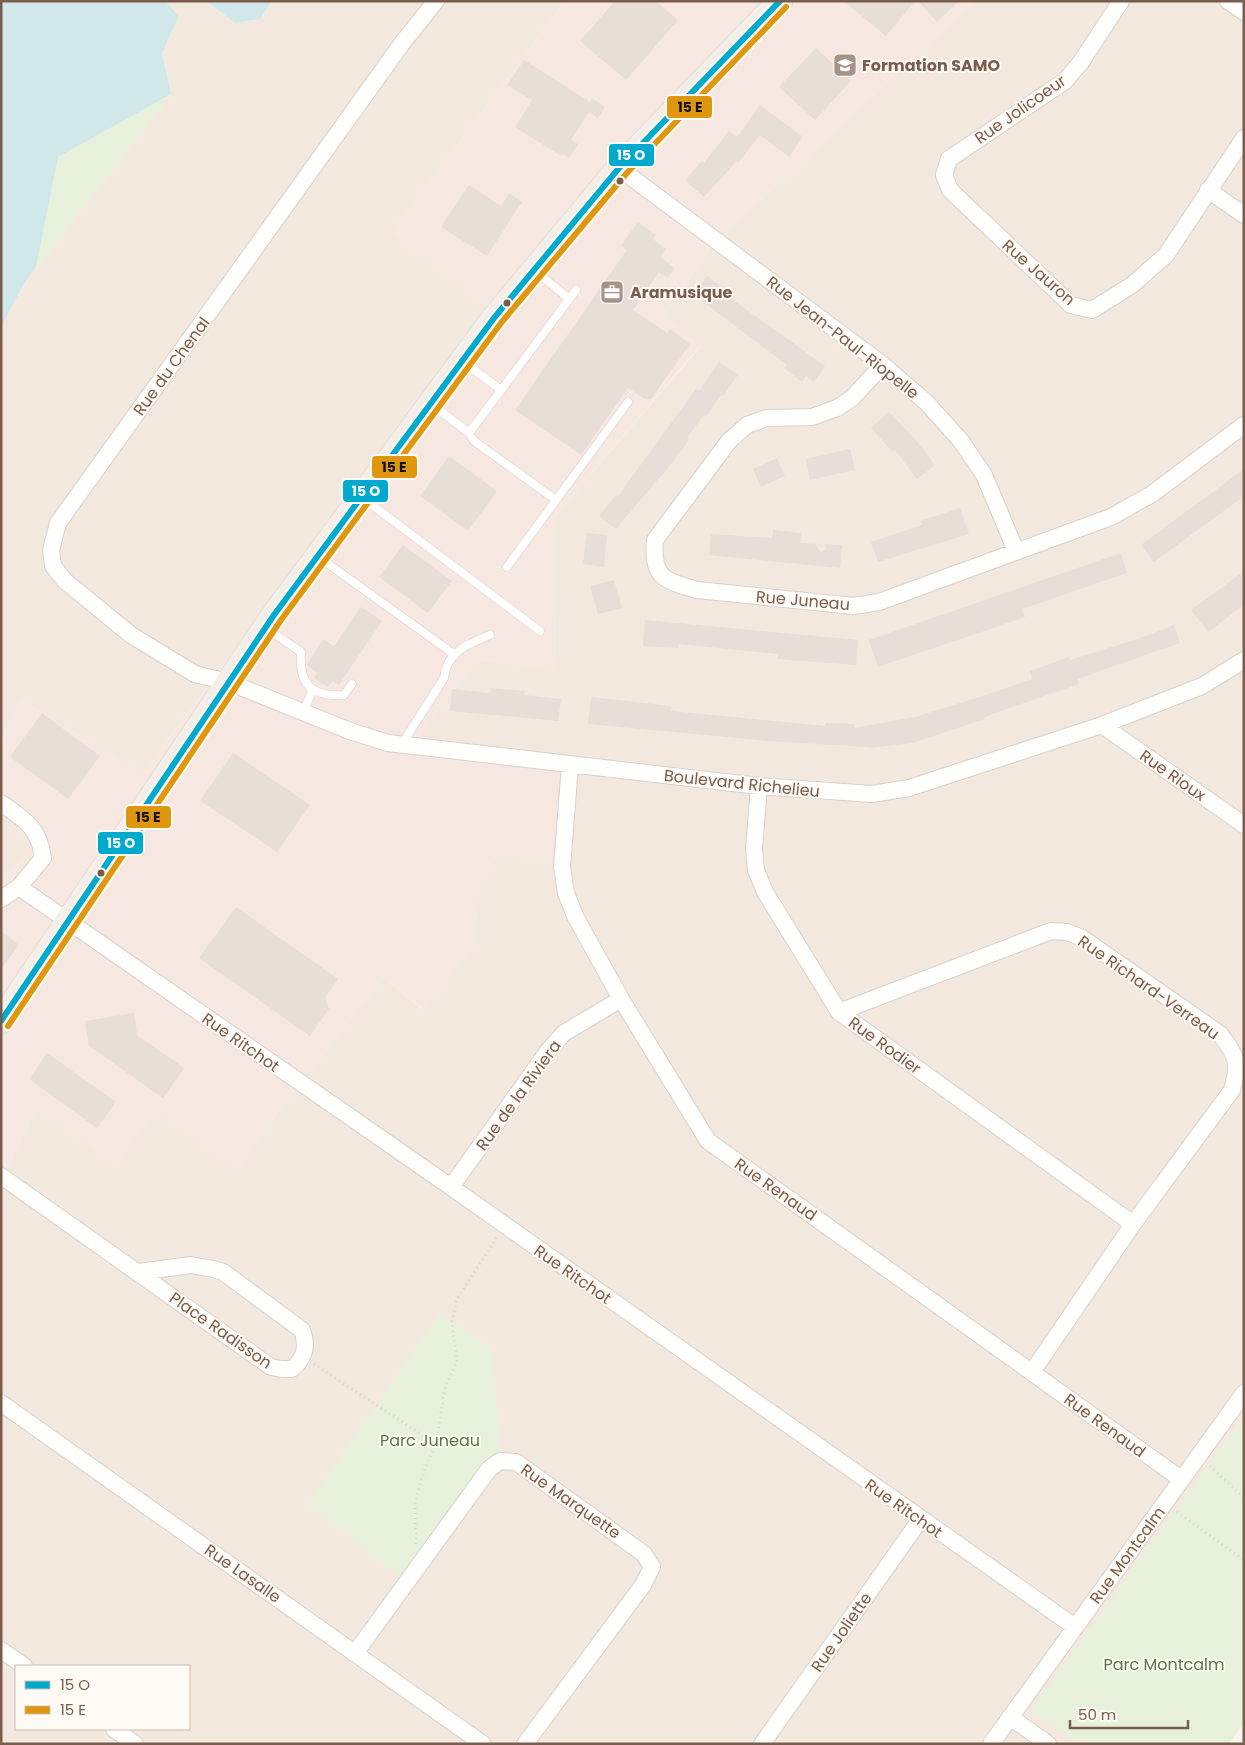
<svg xmlns="http://www.w3.org/2000/svg" width="1245" height="1745" font-family="Poppins,sans-serif">
<style>
.residential{fill:#f2e8de;fill-rule:evenodd}
.commercial{fill:#f6e8e1}
.green{fill:#e7f0db}
.water{fill:#d0e8ea}
.building{fill:#e6ded7}
.lines{fill:none;stroke-linecap:round;stroke-linejoin:round}
.service-casing{stroke:#d7d1cb;stroke-width:9}
.minor-casing{stroke:#d7d1cb;stroke-width:18}
.primary-casing{stroke:#dad1cc;stroke-width:26}
.path{stroke:#dcd5d0;stroke-width:3;stroke-dasharray:1 4;stroke-linecap:butt}
.service{stroke:#fefefd;stroke-width:8}
.minor{stroke:#fefefd;stroke-width:16}
.primary{stroke:#f3eee8;stroke-width:25}
.bus-1-casing{stroke:#fffaf3;stroke-width:10}
.bus-2-casing{stroke:#fffaf3;stroke-width:10}
.bus-1{stroke:#00a9ce;stroke-width:6}
.bus-2{stroke:#de970f;stroke-width:6}
.bus-dot{fill:#7a5c4d;stroke:#fffaf3;stroke-width:2}
.labels{text-anchor:middle;stroke-width:4;stroke-linejoin:round;paint-order:stroke}
.poi-label{font-size:16px;font-weight:bold;fill:#7a5c4d;stroke:#fffaf3;text-anchor:start}
.street-label{font-size:16px;fill:#7a5c4d;stroke:#fffaf3}
.park-label{font-size:16px;fill:#537a41;stroke:#fffaf3}
.line-badge{stroke:#fffaf3;stroke-width:2}
.badge-label{font-size:14px;text-anchor:middle;font-weight:bold;fill:#fff}
.pale-badge-label{font-size:14px;text-anchor:middle;font-weight:bold;fill:#111}
</style>
<rect width="100%" height="100%" fill="#f9f5f0"/>
<path class="residential" d="M165,1H206L235,23L260,19L272,1H565L393,232L490,306L142,775L21,700L1,741V326L25,282L171,94L162,53L179,16Z
M974,1H1244V1416L1032,1710L1079,1744H1V1178L38,1107L115,1162L157,1109L237,1169L281,1108L383,977L422,1009L474,946L480,874L497,856L408,751L476,660L555,668L553,518L700,347L664,316L713,244ZM16,1666H189V1729H16Z
M1,806L32,850L1,879Z"/>
<path class="commercial" d="M565,1H974L713,244L664,316L700,346L553,518L555,668L476,660L409,751L560,774L552,857L497,856L480,874L474,946L423,1009L383,977L281,1108L237,1170L157,1110L115,1162L38,1107L1,1178V879L31,850L1,806V741L21,700L142,775L490,307L393,232Z"/>
<path class="green" d="M1,1H165L179,16L162,53L171,94L25,282L1,326Z
M440,1313L493,1350L500,1461L408,1582L308,1504Z
M1244,1416V1723L1229,1744H1079L1031,1710Z"/>
<path class="water" d="M1,1H165L179,16L162,53L171,94L58,157L36,267L25,282L2,325Z
M206,1H272L260,19L235,23Z"/>
<path class="building" d="M615,1H656L678,20L626,80L580,41Z
M844,1H915L886,36Z
M918,1H959L937,22Z
M816,48L851,81L815,120L779,87Z
M524,60L590,102L592,98L605,107L598,118L589,112L571,140L578,144L569,158L563,154L561,156L515,127L532,100L507,85Z
M760,105L803,137L789,157L760,135L738,163L736,162L704,197L685,180L702,161L704,163L729,131L736,137L740,133Z
M469,185L501,206L509,193L522,202L487,256L441,227Z
M638,222L656,235L653,239L666,249L660,257L675,268L668,278L659,272L633,310L667,333L670,329L690,344L651,399H645L628,388L581,455L515,410L627,250L621,245Z
M707,276L731,294L729,297L825,366L814,382L806,376L802,382L784,368L787,365L693,294Z
M719,362L738,375L723,396L721,395L706,416L704,415L687,438L689,440L671,464L616,529L599,516L616,495L618,496L696,389L699,391Z
M889,412L915,439L935,465L917,479L895,450L893,452L871,428Z
M850,449L855,470L810,480L806,459Z
M449,456L497,491L468,531L420,496Z
M777,458L785,476L761,487L753,469Z
M1244,469V496L1154,562L1141,545Z
M960,508L969,534L878,562L871,542L922,525L920,521Z
M773,530L801,533L800,543L816,544L820,552L826,550L825,544L842,545L840,568L709,555L711,534L772,538Z
M587,533L607,535L604,567L583,564Z
M403,545L452,581L428,613L379,577Z
M1121,553L1127,573L1022,609L1025,617L878,667L869,640Z
M1244,571V605L1208,632L1191,610Z
M614,580L622,608L598,614L590,586Z
M361,607L382,621L339,685L332,681L328,687L314,678L317,673L307,665L323,639L334,646Z
M645,620L858,640L856,665L778,659V654L678,644V648L643,646Z
M1174,625L1180,643L1077,679L1079,684L992,714L984,718L985,719L913,743L868,748L867,747L768,741L588,724L591,697L672,706L671,711L825,726V723L854,724V728L915,717L986,695L1032,679L1030,671L1069,657L1070,660L1144,637Z
M491,688L525,691L524,695L561,699L558,721L450,711L452,689L490,693Z
M42,713L100,756L68,799L10,757Z
M233,753L310,805L277,852L200,801Z
M236,907L338,979L325,998L329,1009L310,1036L199,958Z
M1,931L19,945L1,969Z
M134,1013L137,1035L184,1068L163,1098L89,1046L85,1021Z
M47,1053L116,1102L97,1128L29,1079Z"/>
<g class="lines">
<g class="service-casing">
<path id="service" d="M537,272L569,299
M465,363L501,390
M434,406L469,433L474,441L556,500
M469,433L576,290
M364,499L540,631
M320,558L455,655
M507,567L628,402
M269,630L301,652C299,685 311,697 344,695L352,684
M303,712L313,689
M402,744L444,678C447,651 468,644 490,635"/>
</g>
<g class="minor-casing">
<path id="minor" d="M436,1L403,42L58,523L51,550L53,566L65,581L131,635L195,674L228,682L350,731L388,743L759,786L872,794L909,788L1102,725L1202,686L1244,660
M1121,1L1081,62L1065,81L949,159L944,175L950,190L1071,305L1092,310L1132,285L1166,255L1244,138
M1228,1L1244,12
M619,168L883,365L927,403L961,441L984,475L1016,551
M1208,190L1244,215
M883,365L851,399L837,408L812,417L767,418L747,425L729,441L655,540C652,578 663,580 697,590L854,606L879,602L1111,517L1152,494L1244,425
M1102,725L1244,825
M570,765L562,867L566,893L575,916L621,999L708,1141L1181,1479
M759,786L754,849L756,870L765,892L839,1012L1133,1224
M1,803C25,820 39,827 43,858L19,887L451,1187L1075,1627
M1,899L19,887
M839,1012L1051,931L1067,932L1082,938L1220,1034C1237,1056 1240,1063 1232,1090L1133,1224L1032,1372
M1,1176L271,1367L282,1369H292C305,1358 308,1346 302,1330L223,1272L213,1269L191,1265L139,1272
M451,1187L548,1051L564,1033L621,999
M1,1403L483,1744
M1,1650L24,1666
M356,1652L489,1469L500,1461L516,1462L644,1554L652,1567L643,1585L525,1744
M1010,1717L1048,1744
M114,1729L135,1744
M762,1744L920,1520
M991,1744L1244,1393"/>
</g>
<g class="primary-casing">
<path id="primary" d="M1,1021L274,615L494,318L619,168L780,1"/>
</g>
<path class="path" d="M314,1364L436,1444
M1210,1466L1244,1498
M1177,1512L1244,1560
M416,1544L415,1500L426,1466L436,1444L445,1387L457,1362L452,1321L457,1299L497,1237"/>
<use href="#service" class="service"/>
<use href="#minor" class="minor"/>
<use href="#primary" class="primary"/>
<g class="bus-1-casing">
<path id="bus-1" d="M1,1021L274,615L494,318L619,168L780,1"/>
</g>
<g class="bus-2-casing">
<path id="bus-2" d="M8,1026L281,620L501,323L626,174L786,7"/>
</g>
<use href="#bus-1" class="bus-1"/>
<use href="#bus-2" class="bus-2"/>
</g>
<defs>
<g id="school-square" transform="scale(1.25)"><rect x="-9" y="-9" width="18" height="18" rx="4" fill="#a69286" stroke="#fffaf3"/><path d="M0-5L7-2L0 1L-7-2ZM-4 1L0 2.5L4 1V4Q0 6-4 4Z" fill="#fff"/></g>
<g id="office-square" transform="scale(1.25)"><rect x="-9" y="-9" width="18" height="18" rx="4" fill="#a69286" stroke="#fffaf3"/><path d="M-6-3h4V-5.5h4V-3h4V5H-6ZM-1-4.5V-3h2v-1.5ZM-6 0V1H6V0Z" fill="#fff"/></g>
</defs>
<g fill-rule="evenodd">
<use href="#school-square" x="845" y="65"/>
<use href="#office-square" x="612" y="292"/>
</g>
<g class="bus-dot">
<circle cx="620" cy="181" r="4.5"/>
<circle cx="507" cy="303" r="4.5"/>
<circle cx="101" cy="873" r="4.5"/>
</g>
<g class="labels">
<g class="poi-label">
<text x="862" y="71">Formation SAMO</text>
<text x="630" y="298">Aramusique</text>
</g>
<g class="street-label">
<text transform="translate(1020 109) rotate(-35)" y="6">Rue Jolicoeur</text>
<text transform="translate(1039 272) rotate(41)" y="6">Rue Jauron</text>
<text transform="translate(843 337) rotate(38)" y="6">Rue Jean-Paul-Riopelle</text>
<text transform="translate(171 366) rotate(-54)" y="6">Rue du Chenal</text>
<text transform="translate(803 600) rotate(5)" y="6">Rue Juneau</text>
<text transform="translate(1173 775) rotate(35)" y="6">Rue Rioux</text>
<text transform="translate(742 783) rotate(6)" y="6">Boulevard Richelieu</text>
<text transform="translate(1149 987) rotate(35)" y="6">Rue Richard-Verreau</text>
<text transform="translate(241 1042) rotate(35)" y="6">Rue Ritchot</text>
<text transform="translate(885 1045) rotate(36)" y="6">Rue Rodier</text>
<text transform="translate(518 1095) rotate(-54)" y="6">Rue de la Riviera</text>
<text transform="translate(776 1189) rotate(35)" y="6">Rue Renaud</text>
<text transform="translate(573 1274) rotate(35)" y="6">Rue Ritchot</text>
<text transform="translate(221 1330) rotate(35)" y="6">Place Radisson</text>
<text transform="translate(1105 1425) rotate(36)" y="6">Rue Renaud</text>
<text transform="translate(571 1501) rotate(35)" y="6">Rue Marquette</text>
<text transform="translate(904 1508) rotate(35)" y="6">Rue Ritchot</text>
<text transform="translate(1127 1555) rotate(-54)" y="6">Rue Montcalm</text>
<text transform="translate(243 1573) rotate(35)" y="6">Rue Lasalle</text>
<text transform="translate(841 1632) rotate(-55)" y="6">Rue Joliette</text>
</g>
<g class="park-label">
<text x="430" y="1446">Parc Juneau</text>
<text x="1164" y="1670">Parc Montcalm</text>
</g>
</g>
<g class="line-badge">
<rect x="666" y="95" width="47" height="24" rx="5" fill="#de970f"/>
<rect x="608" y="143" width="47" height="24" rx="5" fill="#00a9ce"/>
<rect x="371" y="455" width="47" height="24" rx="5" fill="#de970f"/>
<rect x="342" y="479" width="47" height="24" rx="5" fill="#00a9ce"/>
<rect x="125" y="805" width="47" height="24" rx="5" fill="#de970f"/>
<rect x="97" y="831" width="47" height="24" rx="5" fill="#00a9ce"/>
</g>
<g class="badge-label">
<text x="631" y="160">15 O</text>
<text x="366" y="496">15 O</text>
<text x="121" y="848">15 O</text>
</g>
<g class="pale-badge-label">
<text x="690" y="112">15 E</text>
<text x="394" y="472">15 E</text>
<text x="148" y="822">15 E</text>
</g>
<rect width="1245" height="1745" fill="none" stroke="#7a5c4d" stroke-width="5"/>
<rect x="15" y="1665" width="175" height="65" fill="#fffaf3" stroke="#cabbb1"/>
<rect x="25" y="1681" width="25" height="8" fill="#00a9ce" stroke="#cabbb1"/>
<text x="60" y="1690" font-size="15" fill="#7a5c4d">15 O</text>
<rect x="25" y="1706" width="25" height="8" fill="#de970f" stroke="#cabbb1"/>
<text x="60" y="1715" font-size="15" fill="#7a5c4d">15 E</text>
<path d="M1070 1720v8h118v-8" fill="none" stroke="#7a5c4d" stroke-width="2.5"/>
<text x="1078" y="1720" font-size="15" fill="#7a5c4d" stroke="#fffaf3" stroke-width="4" paint-order="stroke">50 m</text>
</svg>
